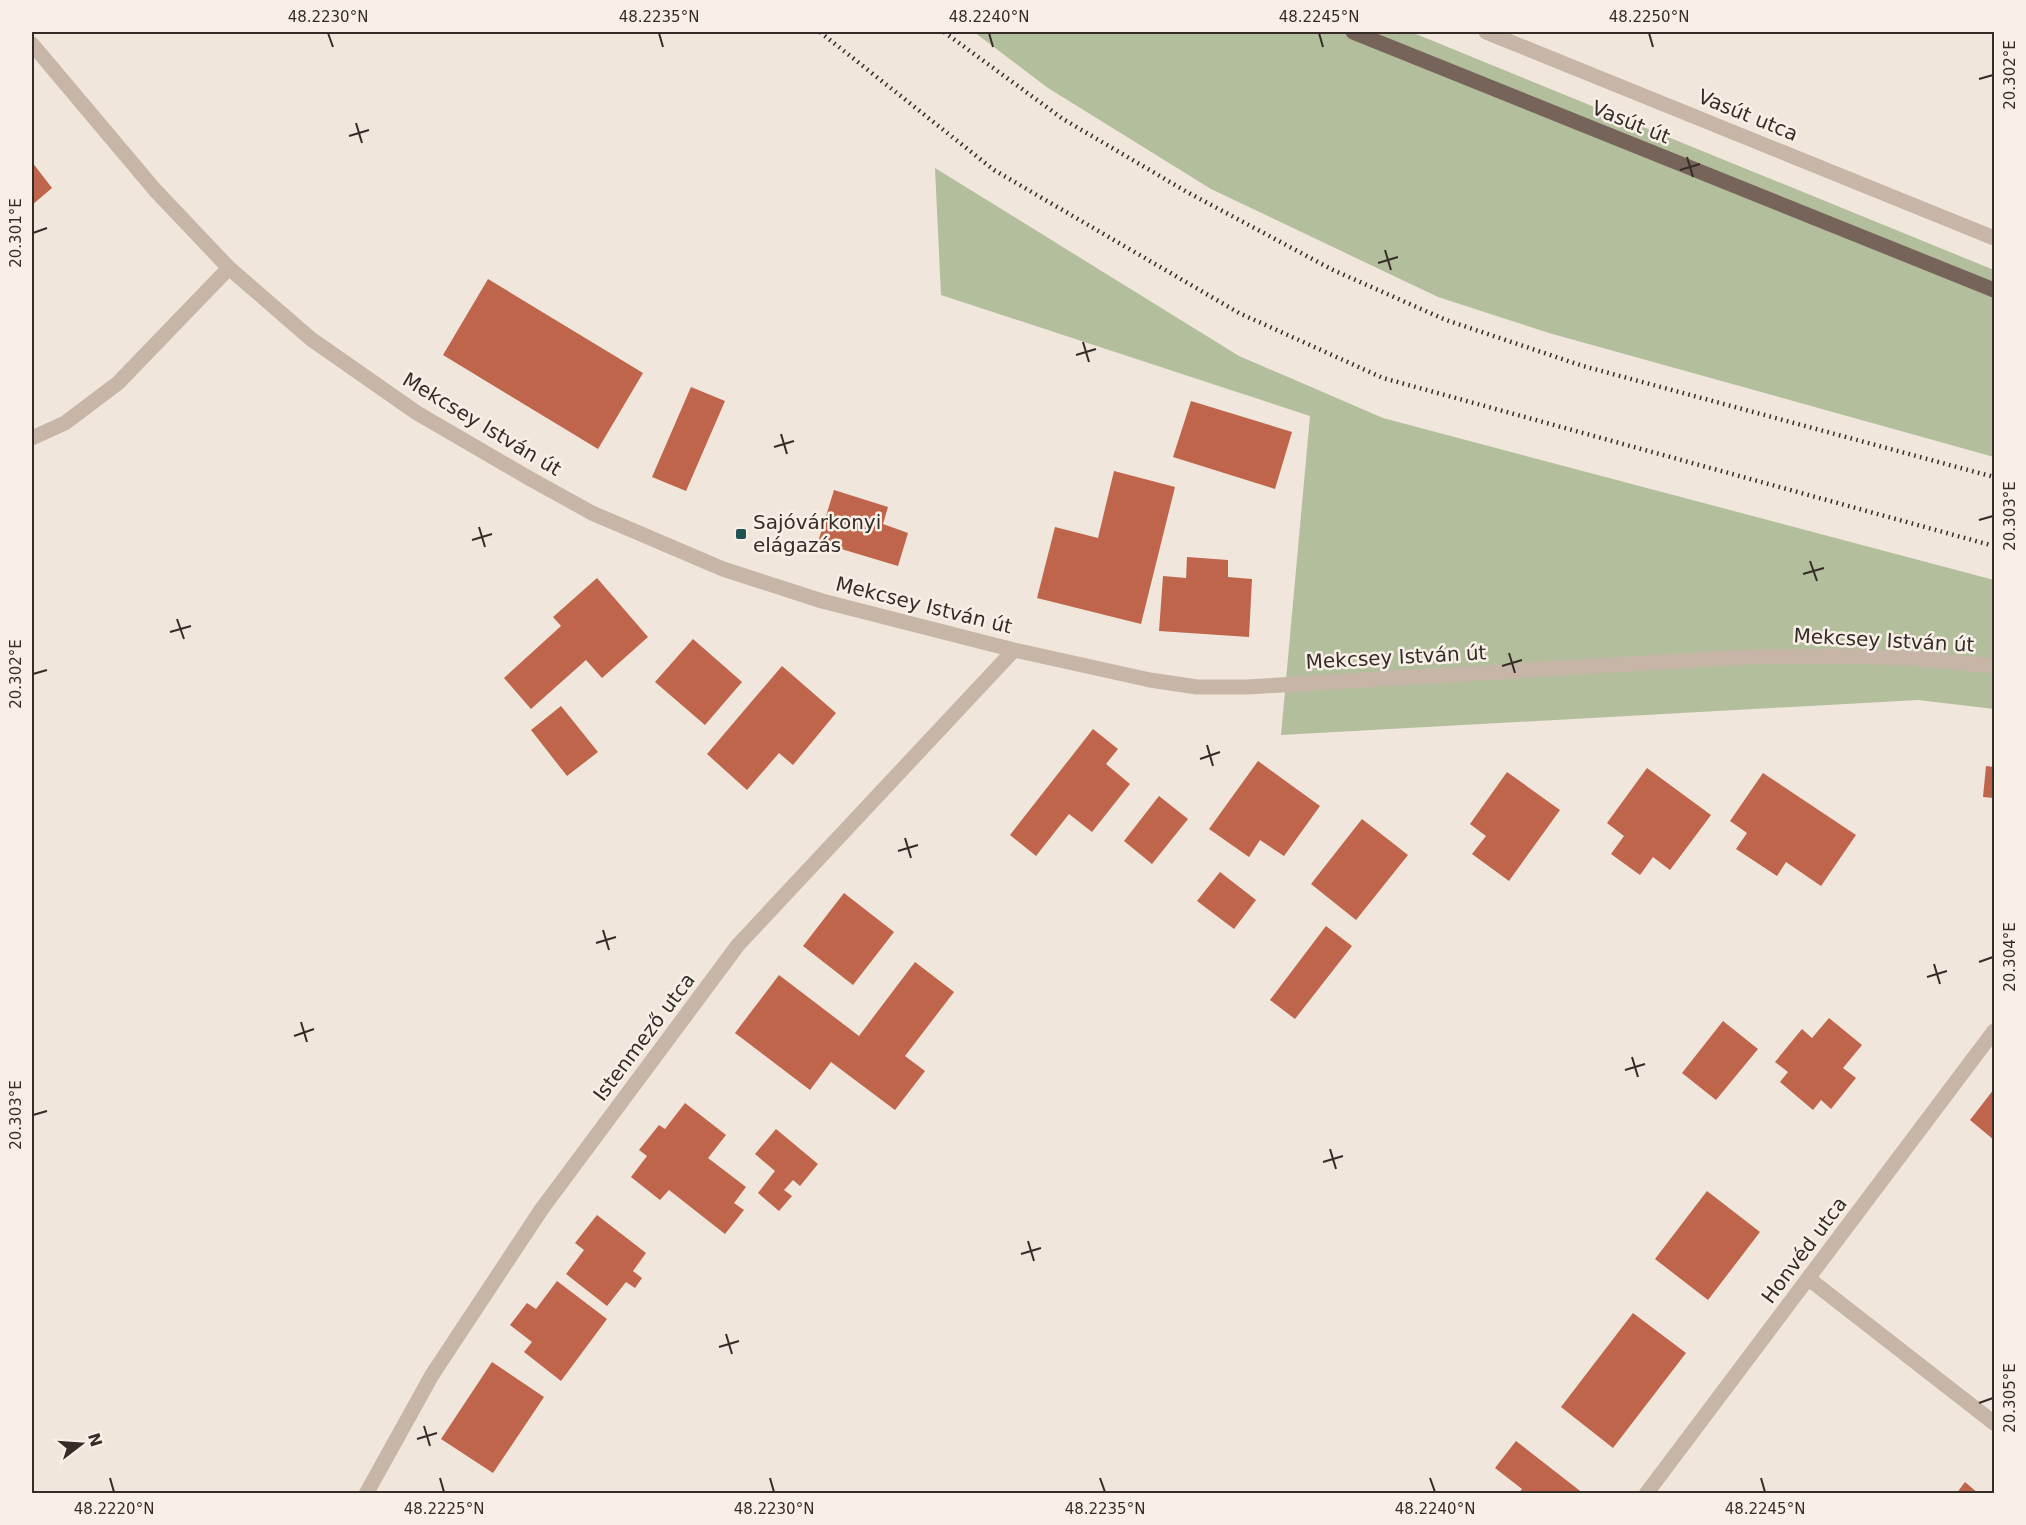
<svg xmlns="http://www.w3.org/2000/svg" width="2026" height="1525" font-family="'DejaVu Sans',sans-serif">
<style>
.green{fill:#b3be9c}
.building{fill:#bf654b}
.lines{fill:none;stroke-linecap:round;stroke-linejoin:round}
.minor{stroke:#c7b6a8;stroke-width:15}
.major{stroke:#76635a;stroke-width:15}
.rail{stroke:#352c28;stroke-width:4.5;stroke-dasharray:1.5 4.5;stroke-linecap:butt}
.ticks{fill:none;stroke:#352c28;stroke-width:2}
.poi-dot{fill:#205153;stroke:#f8f0e7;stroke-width:2}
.labels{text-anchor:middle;stroke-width:5;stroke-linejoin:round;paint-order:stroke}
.street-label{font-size:20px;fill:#352c28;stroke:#f8f0e7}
.poi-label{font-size:20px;fill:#352c28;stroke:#f8f0e7;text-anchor:start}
.neatline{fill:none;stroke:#352c28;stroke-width:2}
.ticks-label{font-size:15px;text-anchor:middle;fill:#352c28}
</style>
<rect width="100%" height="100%" fill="#f0e6db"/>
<path class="green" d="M974,32H1411L1994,270V457L1549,333L1438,297L1211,189L1048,88Z
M935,168L1239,356L1383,418L1994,580V709L1918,700L1281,735L1310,416L941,295Z"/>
<path class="building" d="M32,162L52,188L32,205Z
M488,279L643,373L598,449L443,355Z
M691,387L725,401L686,491L652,477Z
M1191,401L1292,432L1275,489L1173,457Z
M1114,471L1175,487L1141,624L1037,598L1055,527L1098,538Z
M834,490L888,507L883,524L908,533L898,566L818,542Z
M1187,557L1228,560V577L1252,579L1249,637L1159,631L1163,576L1186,578Z
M597,578L648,637L602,678L586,660L531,709L504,678L561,626L553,617Z
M693,639L742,682L705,725L655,682Z
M782,666L836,713L793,765L779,753L747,790L707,754Z
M561,706L598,752L567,776L531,730Z
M1093,729L1118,749L1106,764L1130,784L1092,832L1069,814L1036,856L1010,835Z
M1258,761L1320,806L1284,856L1260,840L1249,857L1209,829Z
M1986,766L1994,767V798L1983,797Z
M1647,768L1711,815L1670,870L1653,857L1640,875L1611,854L1624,836L1607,823Z
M1507,772L1560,810L1509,881L1472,854L1486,836L1470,824Z
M1763,773L1856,835L1821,886L1786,862L1777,876L1736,849L1747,833L1730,821Z
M1159,796L1188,819L1152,864L1124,841Z
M1362,819L1408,855L1356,920L1311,884Z
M1220,872L1256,900L1234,929L1197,901Z
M844,893L894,932L853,985L803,946Z
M1326,926L1352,946L1295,1019L1270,1000Z
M915,962L954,992L905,1056L925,1071L895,1110L831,1062L810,1090L735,1033L779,975L859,1036Z
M1829,1018L1862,1045L1843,1068L1856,1078L1831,1109L1821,1100L1813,1110L1780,1082L1788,1072L1775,1062L1802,1029L1812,1038Z
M1723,1021L1758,1049L1716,1100L1682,1073Z
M1994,1089V1140L1970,1120Z
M685,1103L726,1135L708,1158L746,1187L734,1203L744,1210L725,1234L669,1190L660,1200L631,1177L647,1156L639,1150L659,1125L665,1129Z
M776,1129L818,1164L800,1186L793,1180L784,1190L792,1196L779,1211L758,1193L775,1171L755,1154Z
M1707,1191L1760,1232L1708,1300L1655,1259Z
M597,1215L646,1253L633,1271L642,1278L635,1288L626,1282L607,1306L566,1274L584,1250L575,1243Z
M557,1281L607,1319L561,1381L524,1352L532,1342L510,1325L527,1303L536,1309Z
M1633,1313L1686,1353L1613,1448L1561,1407Z
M492,1362L544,1397L493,1473L441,1439Z
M1516,1441L1584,1494H1518L1522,1489L1495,1468Z
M1965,1482L1979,1494H1956Z"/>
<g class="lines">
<path class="minor" d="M1486,32L1994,238
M32,44L155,190L229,268L311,339L417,413L527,477L592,513L723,569L822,601L1014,650L1150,680L1197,687H1247L1745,657L1837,656L1911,658L1994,666
M32,438L65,423L118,383L229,268
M1809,1279L1994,1423
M366,1494L432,1375L541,1210L738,945L1014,650
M1646,1494L1994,1031"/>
<path class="major" d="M1353,32L1994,290"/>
<path class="rail" d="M820,32L994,170L1239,313L1383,378L1994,546
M944,32L1063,119L1187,192L1333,270L1446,320L1583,366L1994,477"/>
</g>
<path class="ticks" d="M328,33L333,47M659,33L663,47M989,33L993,47M1319,33L1323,47M1649,33L1653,47M1979,79L1993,75M356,123L362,143M349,136L369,130M1687,157L1693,177M1680,170L1700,164M33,233L47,228M1385,250L1391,270M1378,263L1398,257M1083,342L1089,362M1076,355L1096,349M781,434L787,454M774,447L794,441M1979,520L1993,516M479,527L485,547M472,540L492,534M1810,561L1817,581M1803,574L1824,568M177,619L184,639M170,632L191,626M1509,653L1515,673M1502,666L1522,660M33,674L47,670M1207,745L1213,766M1200,759L1220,752M905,838L911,858M898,851L918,845M603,930L609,950M596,943L616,937M1979,962L1993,957M1934,964L1940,984M1927,977L1947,971M301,1022L307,1042M294,1036L314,1029M1632,1057L1638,1077M1625,1070L1645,1064M33,1115L47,1111M1330,1149L1336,1169M1323,1162L1343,1156M1028,1241L1034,1261M1021,1254L1041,1248M726,1334L732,1354M719,1347L739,1341M1979,1403L1993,1398M424,1426L430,1446M417,1439L437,1433M110,1478L114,1492M440,1478L444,1492M770,1478L774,1492M1100,1478L1105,1492M1430,1478L1435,1492M1761,1478L1765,1492"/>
<rect class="poi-dot" x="735" y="528" width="12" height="12" rx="3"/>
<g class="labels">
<g class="street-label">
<text transform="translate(1748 115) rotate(22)" y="7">Vasút utca</text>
<text transform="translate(1631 122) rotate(22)" y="7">Vasút út</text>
<text transform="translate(482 424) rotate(31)" y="7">Mekcsey István út</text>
<text transform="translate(924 605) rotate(14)" y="7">Mekcsey István út</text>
<text transform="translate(1884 640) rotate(3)" y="7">Mekcsey István út</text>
<text transform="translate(1396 657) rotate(-3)" y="7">Mekcsey István út</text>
<text transform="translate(644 1037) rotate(-53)" y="7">Istenmező utca</text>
<text transform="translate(1804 1250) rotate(-53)" y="7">Honvéd utca</text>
</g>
<g class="poi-label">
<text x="753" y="529">Sajóvárkonyi<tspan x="753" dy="23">elágazás</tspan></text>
</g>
</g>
<rect width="2026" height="1525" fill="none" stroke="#f8f0e7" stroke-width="66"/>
<g transform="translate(81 1444) rotate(73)" stroke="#f8f0e7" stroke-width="4.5" paint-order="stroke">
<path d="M0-4.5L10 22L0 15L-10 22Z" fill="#352c28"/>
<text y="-9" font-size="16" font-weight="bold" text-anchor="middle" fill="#352c28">N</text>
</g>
<rect x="33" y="33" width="1960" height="1459" class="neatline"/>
<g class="ticks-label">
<text x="328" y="22">48.2230°N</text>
<text x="659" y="22">48.2235°N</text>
<text x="989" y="22">48.2240°N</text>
<text x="1319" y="22">48.2245°N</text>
<text x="1649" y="22">48.2250°N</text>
<text transform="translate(2010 75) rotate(-90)" y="5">20.302°E</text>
<text transform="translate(16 233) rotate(-90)" y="5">20.301°E</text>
<text transform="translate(2010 516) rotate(-90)" y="5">20.303°E</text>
<text transform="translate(16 674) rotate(-90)" y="5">20.302°E</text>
<text transform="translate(2010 957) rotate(-90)" y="5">20.304°E</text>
<text transform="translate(16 1115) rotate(-90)" y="5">20.303°E</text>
<text transform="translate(2010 1398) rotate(-90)" y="5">20.305°E</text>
<text x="114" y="1514">48.2220°N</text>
<text x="444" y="1514">48.2225°N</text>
<text x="774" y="1514">48.2230°N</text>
<text x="1105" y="1514">48.2235°N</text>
<text x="1435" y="1514">48.2240°N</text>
<text x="1765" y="1514">48.2245°N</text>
</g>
</svg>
